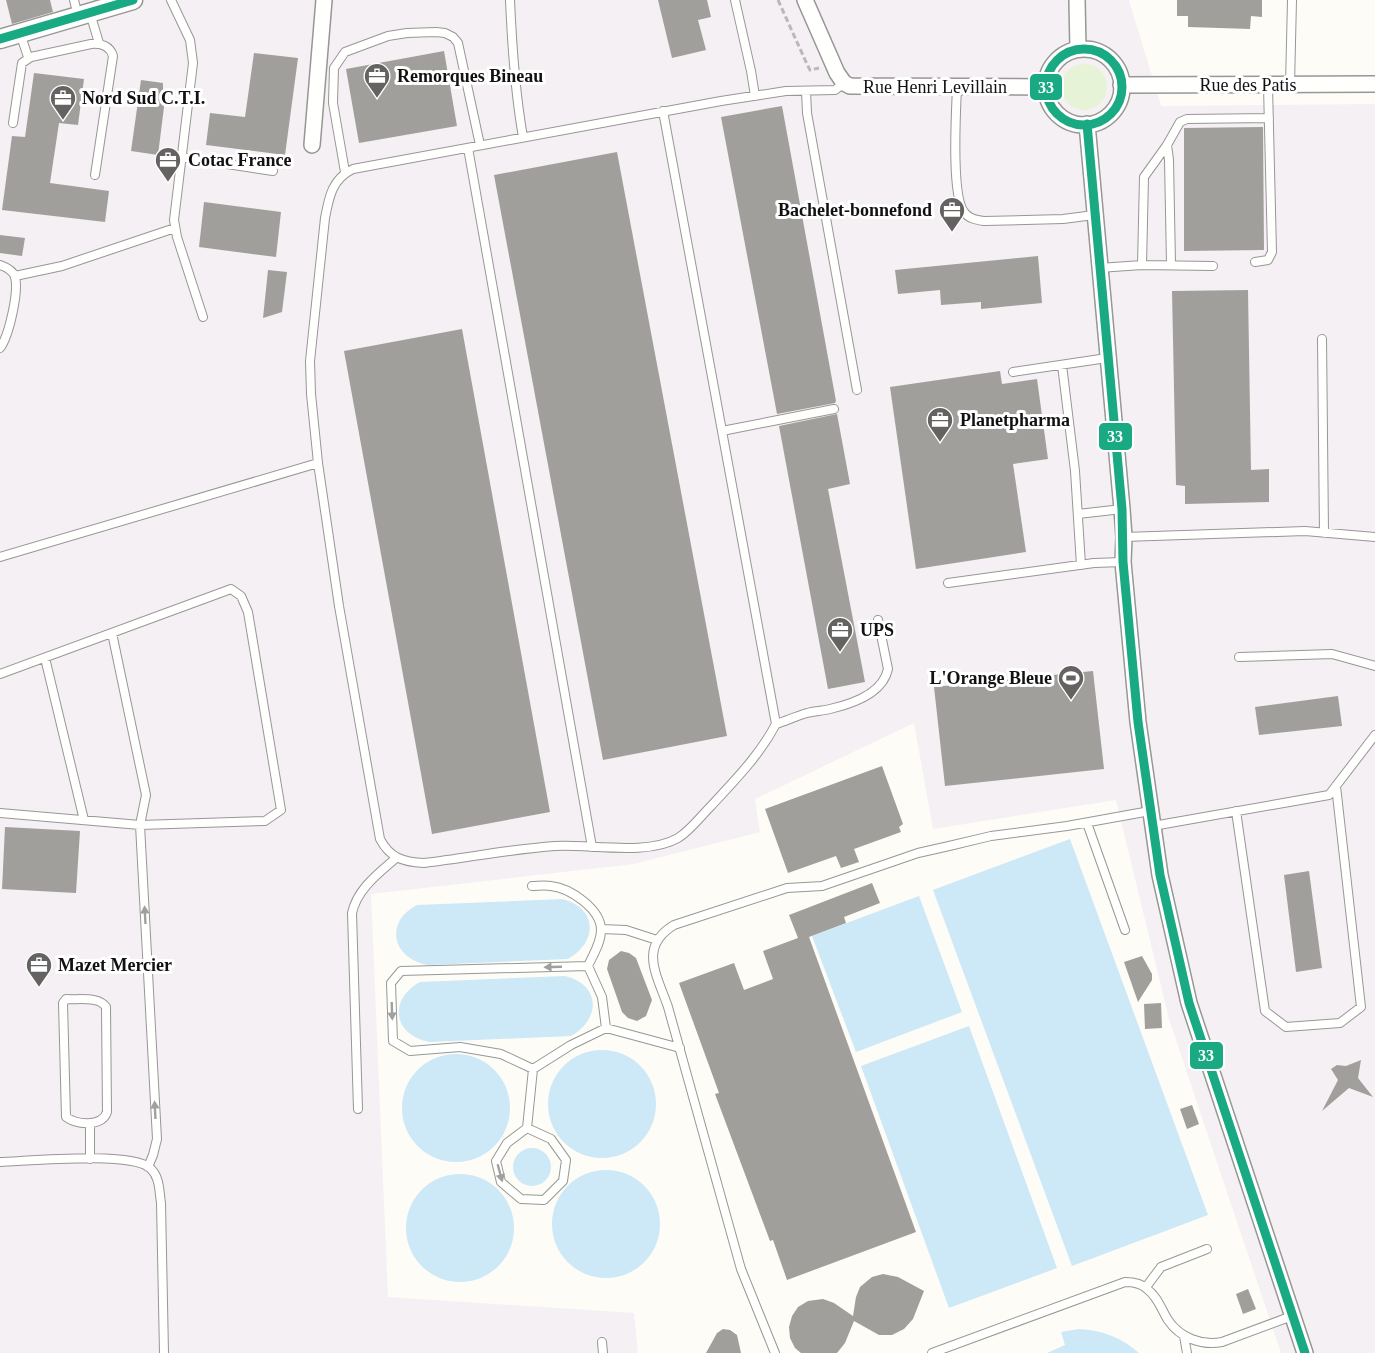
<svg xmlns="http://www.w3.org/2000/svg" width="1375" height="1353" font-family="'Times New Roman',serif">
<style>
.industrial{fill:#f5f0f3}
.green{fill:#e7f3d7}
.water{fill:#cde8f7}
.building{fill:#a19f9c}
.lines{fill:none;stroke-linecap:round;stroke-linejoin:round}
.service-casing{stroke:#979795;stroke-width:10}
.minor-casing{stroke:#979795;stroke-width:18}
.tertiary-casing{stroke:#979795;stroke-width:21}
.path{stroke:#b9b9b8;stroke-width:3;stroke-dasharray:6 3;stroke-linecap:butt}
.service{stroke:#fffffe;stroke-width:8}
.minor{stroke:#fffffe;stroke-width:15}
.tertiary{stroke:#fffffe;stroke-width:18}
.bus-1-casing{stroke:#fff;stroke-width:14}
.bus-1{stroke:#19aa83;stroke-width:9}
.oneway{fill:#a0a09f}
.labels{text-anchor:middle;stroke-width:6;stroke-linejoin:round;paint-order:stroke}
.poi-label{font-size:18px;font-weight:bold;fill:#111;stroke:#fff;text-anchor:start}
.street-label{font-size:18px;fill:#111;stroke:#fff}
.line-badge{stroke:#fff;stroke-width:2}
.badge-label{font-size:16px;text-anchor:middle;font-weight:bold;fill:#fff}
</style>
<rect width="100%" height="100%" fill="#fdfcf7"/>
<path class="industrial" d="M0,0H1129L1161,106L1375,104V1353H1281L1169,1019L1116,800L933,829L914,723L755,799L760,832L634,864L371,894L388,1297L634,1313L638,1353H0Z"/>
<path class="green" d="M1061 87a23 23 0 1 1 46 0a23 23 0 1 1-46 0Z"/>
<path class="water" d="M1070,839L1208,1215L1072,1266L933,890Z
M919,896L962,1012L856,1052L812,936Z
M562,899C598,908 598,942 568,959L428,965C392,959 384,922 417,905Z
M565,976C601,985 601,1019 571,1036L430,1042C394,1036 387,1000 420,982Z
M969,1026L1057,1268L949,1308L861,1066Z
M548 1104a54 54 0 1 1 108 0a54 54 0 1 1-108 0Z
M402 1108a54 54 0 1 1 108 0a54 54 0 1 1-108 0Z
M513 1167a19 19 0 1 1 38 0a19 19 0 1 1-38 0Z
M552 1224a54 54 0 1 1 108 0a54 54 0 1 1-108 0Z
M406 1228a54 54 0 1 1 108 0a54 54 0 1 1-108 0Z
M1079,1329C1102,1330 1122,1338 1139,1353H1047L1065,1345L1061,1332Z"/>
<path class="building" d="M6,0H50L53,12L12,24Z
M658,0H707L711,17L698,20L706,50L672,58Z
M1177,0H1262V17L1251,16L1250,29L1188,27V16H1177Z
M444,51L457,126L359,143L346,69Z
M254,53L298,58L285,155L206,145L210,113L245,117Z
M34,73L84,79L78,125L59,123L50,183L109,191L105,222L2,210L12,136L25,137Z
M141,80L163,83V90L166,91L158,155L131,151Z
M782,106L836,401L835,403L777,414L721,117Z
M1263,127L1264,250L1184,251V128Z
M617,152L727,736L603,760L494,175Z
M204,202L281,212L276,257L199,247Z
M0,235L25,238L22,256L0,253Z
M1038,256L1042,303L981,309V302L941,305L940,290L898,294L895,270Z
M268,270L287,272L282,312L263,318Z
M1248,290L1251,470L1269,469V502L1185,504V486L1176,485L1172,291Z
M462,329L550,812L432,834L344,351Z
M1000,371L1002,384L1037,379L1048,459L1013,464L1026,552L916,569L890,387Z
M837,414L850,484L828,489L865,682L828,689L779,426Z
M1093,671L1104,769L945,786L934,687Z
M1338,696L1342,726L1259,735L1255,707Z
M882,766L903,824L899,827L901,832L854,849L859,862L841,868L836,856L788,873L765,809Z
M5,827L80,831L76,893L2,889Z
M1309,871L1322,968L1296,972L1284,875Z
M872,883L880,903L844,917L846,923L809,937L916,1232L787,1280L773,1240L770,1241L715,1094L719,1093L679,983L734,963L744,990L773,979L763,951L798,938L789,915Z
M621,951L629,953L636,958L652,1000L646,1016L637,1021L628,1018L622,1012L607,969L609,960Z
M1142,956L1152,974V980L1138,1002L1124,962Z
M1161,1003L1162,1028L1145,1029L1144,1004Z
M1361,1060L1358,1078L1373,1097L1349,1088L1322,1111L1338,1080L1331,1069L1337,1065L1346,1066Z
M1192,1105L1199,1124L1187,1129L1180,1109Z
M883,1274L898,1277L924,1291L913,1319L904,1329L892,1335H879L854,1321L845,1343L837,1353H801L795,1348L790,1338L789,1327L792,1316L798,1307L808,1301L823,1299L834,1303L853,1316L856,1297L860,1287L872,1277Z
M1248,1289L1256,1309L1243,1314L1236,1294Z
M723,1329L730,1330L737,1335L741,1353H706L717,1333Z"/>
<g class="lines">
<g class="service-casing">
<path id="service" d="M74,0L78,16
M171,0L190,40L193,63L174,220L177,237L203,317
M510,0C512,46 515,92 523,137
M735,0L751,71L755,96
M90,13L99,43
M20,33L28,57
M844,83L835,90L786,91L721,101L353,169C332,179 329,197 325,218L310,361L311,394L318,463L339,606L380,839C390,858 403,862 424,863C467,858 511,849 555,846C590,844 647,856 678,838C690,831 701,816 711,806C735,780 759,756 776,724C786,721 796,716 807,713C814,711 822,711 830,709C852,704 883,693 888,669L878,620
M1290,85L1292,0
M957,87C956,112 951,195 964,212C969,219 977,220 984,221L1063,219L1094,215
M806,91L807,113L857,390
M663,111L776,724
M13,123L22,63L31,57L91,44C101,43 110,46 113,56L95,175
M1167,145L1169,160L1171,264
M468,148L592,847
M181,157L273,171
M345,172L333,103L334,68L345,52L388,36L407,33L436,32L445,33L453,37L458,43L480,145
M1255,262L1268,260L1272,252L1268,86
M0,265C6,267 13,270 15,277C19,292 9,336 0,348
M1142,265L1144,177L1167,145L1180,122L1187,119L1269,118
M1099,268L1142,265L1213,266
M15,276L62,266L175,228
M1322,339L1324,533
M1062,365L1075,471L1081,565
M1013,372L1107,358
M722,431L834,409
M1078,514L1122,509
M1124,537L1305,531L1375,537
M0,557L318,463
M948,583L1094,563L1123,562
M112,633L146,795L140,825L157,1139L153,1155L148,1167
M1239,657L1332,654L1375,666
M45,658L84,820
M0,674L231,589L241,596L248,612L281,810L265,821L140,825L0,813
M1236,811L1265,1011L1286,1027L1340,1023L1361,1007L1336,786
M1087,823L1125,930
M1153,826L1329,795L1375,735
M532,886C538,886 545,885 551,886C570,888 601,909 601,930C601,943 593,955 588,966
M601,929L626,930L657,940
M66,999C78,1000 99,996 106,1007L107,1112C102,1127 77,1125 66,1117L63,1003Z
M533,1069L501,1054L460,1047L410,1051L393,1041L391,983L401,971L588,966L602,997L606,1028
M358,1109L352,913C357,889 379,873 396,858
M90,1123V1159
M527,1128L551,1139L566,1160L563,1181L544,1200L521,1199L501,1182L496,1161L507,1143L527,1128L533,1069L571,1045L606,1028L680,1048
M0,1162C29,1161 131,1151 150,1168C160,1177 159,1190 161,1203L164,1353
M1146,1287L1161,1267L1207,1249
M1184,1336L1187,1353
M602,1342L603,1353
M775,1353L741,1269L668,1007C657,975 638,947 674,925L787,888L822,886L918,853L949,846L991,836L1067,826L1150,811
M932,1353L1125,1282C1133,1282 1141,1283 1147,1289C1158,1297 1161,1309 1168,1320C1180,1338 1202,1346 1222,1342L1292,1316"/>
</g>
<g class="minor-casing">
<path id="minor" d="M805,0L837,73L844,83L850,86L1046,87
M1077,0L1078,49
M1046 87a38 38 0 1 1 76 0a38 38 0 1 1-76 0Z
M1121,85L1375,84
M1087,124L1122,509L1124,537L1123,562L1138,722L1160,875L1189,1003L1305,1353
M312,145L324,0"/>
</g>
<g class="tertiary-casing">
<path id="tertiary" d="M0,39L133,0"/>
</g>
<path class="path" d="M778,0L806,62L810,70L819,68"/>
<use href="#service" class="service"/>
<use href="#minor" class="minor"/>
<use href="#tertiary" class="tertiary"/>
<g class="bus-1-casing">
<path id="bus-1" d="M0,39L133,0
M1046 87a38 38 0 1 1 76 0a38 38 0 1 1-76 0Z
M1087,124L1122,509L1123,562L1138,722L1160,875L1189,1003L1305,1353"/>
</g>
<use href="#bus-1" class="bus-1"/>
</g>
<defs><path id="oneway-solid" d="M-6-.8H1V-3.2L6.5 0L1 3.2V.8H-6Z" transform="scale(1.5)"/></defs>
<g class="oneway">
<use href="#oneway-solid" transform="translate(145 915) rotate(-93)"/>
<use href="#oneway-solid" transform="translate(553 967) rotate(178)"/>
<use href="#oneway-solid" transform="translate(392 1011) rotate(88)"/>
<use href="#oneway-solid" transform="translate(155 1110) rotate(-93)"/>
<use href="#oneway-solid" transform="translate(500 1173) rotate(75)"/>
</g>
<defs>
<g id="office-pin" transform="scale(1.35)"><path d="M0 17L-7.5 6A9.5 9.5 0 1 1 7.5 6Z" fill="#646362" stroke="#fff"/><path d="M-6-3h4V-5.5h4V-3h4V5H-6ZM-1-4.5V-3h2v-1.5ZM-6 0V1H6V0Z" fill="#fff"/></g>
<g id="stadium-pin" transform="scale(1.35)"><path d="M0 17L-7.5 6A9.5 9.5 0 1 1 7.5 6Z" fill="#646362" stroke="#fff"/><path d="M0-5a6.5 5 0 1 0 0 10a6.5 5 0 1 0 0-10ZM-3.5-1.8h7v3.6h-7Z" fill="#fff"/></g>
</defs>
<g fill-rule="evenodd">
<use href="#office-pin" x="377" y="76"/>
<use href="#office-pin" x="63" y="98"/>
<use href="#office-pin" x="168" y="160"/>
<use href="#office-pin" x="952" y="210"/>
<use href="#office-pin" x="940" y="420"/>
<use href="#office-pin" x="840" y="630"/>
<use href="#stadium-pin" x="1071" y="678"/>
<use href="#office-pin" x="39" y="965"/>
</g>
<g class="labels">
<g class="poi-label">
<text x="397" y="82">Remorques Bineau</text>
<text x="82" y="104">Nord Sud C.T.I.</text>
<text x="188" y="166">Cotac France</text>
<text x="932" y="216" text-anchor="end">Bachelet-bonnefond</text>
<text x="960" y="426">Planetpharma</text>
<text x="860" y="636">UPS</text>
<text x="1052" y="684" text-anchor="end">L'Orange Bleue</text>
<text x="58" y="971">Mazet Mercier</text>
</g>
<g class="street-label">
<text x="1248" y="91">Rue des Patis</text>
<text x="935" y="93">Rue Henri Levillain</text>
</g>
</g>
<g class="line-badge">
<rect x="1029" y="73" width="34" height="28" rx="6" fill="#19aa83"/>
<rect x="1098" y="422" width="35" height="29" rx="6" fill="#19aa83"/>
<rect x="1189" y="1041" width="35" height="29" rx="6" fill="#19aa83"/>
</g>
<g class="badge-label">
<text x="1046" y="93">33</text>
<text x="1115" y="442">33</text>
<text x="1206" y="1061">33</text>
</g>
</svg>
